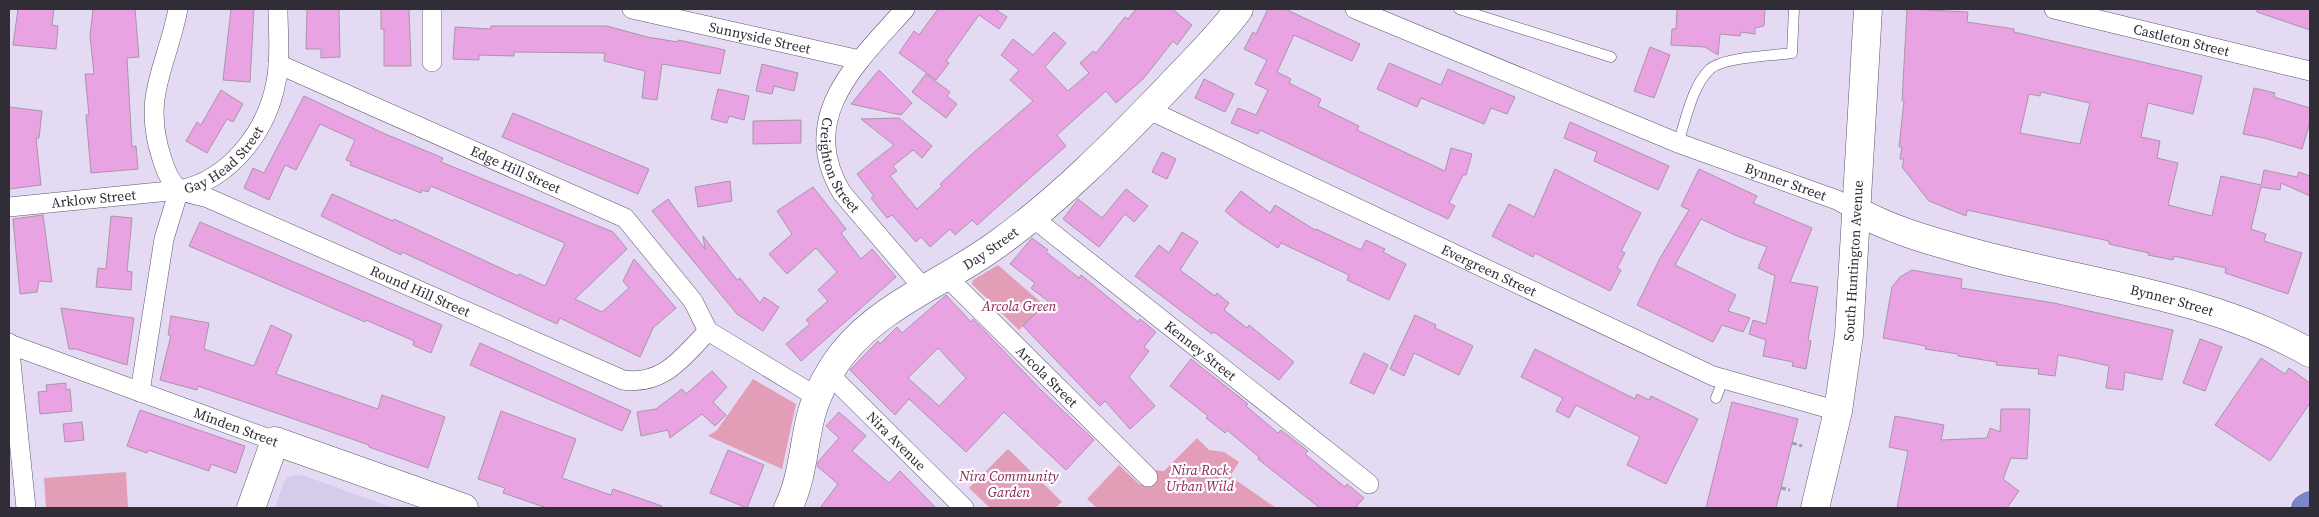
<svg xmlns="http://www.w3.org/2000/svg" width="2319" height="517" font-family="'Source Serif 4',serif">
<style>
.built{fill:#d7cbeb}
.green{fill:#e29eb7}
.building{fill:#e9a3e3;stroke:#aa95a8;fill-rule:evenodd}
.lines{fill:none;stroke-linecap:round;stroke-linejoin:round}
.lane-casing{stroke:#5d556a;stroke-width:11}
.street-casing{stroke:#5d556a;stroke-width:20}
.secondary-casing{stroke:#5d556a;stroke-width:29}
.highway-casing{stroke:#fff;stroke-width:29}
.path{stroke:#a29aae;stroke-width:3;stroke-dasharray:5 2.5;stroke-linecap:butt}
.lane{stroke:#fff;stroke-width:10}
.street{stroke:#fff;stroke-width:19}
.secondary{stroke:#fff;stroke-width:28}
.highway{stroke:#7d85ca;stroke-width:28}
.labels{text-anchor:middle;stroke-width:4.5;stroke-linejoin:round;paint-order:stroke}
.street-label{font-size:14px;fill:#312d37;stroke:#fff}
.park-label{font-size:14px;font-style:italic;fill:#8c2357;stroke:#fff}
</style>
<rect width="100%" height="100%" fill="#e4daf3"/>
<path class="built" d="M296,475L305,476L393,508H275L283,484L288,477Z"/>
<path class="green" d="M998,265L1044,305L1019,330L972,284L973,280Z
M753,379L796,404L782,469L708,436L717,430Z
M1197,438L1209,450L1224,452L1239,462L1230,476L1276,508H1097L1087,499L1119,465L1140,485L1154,470L1164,471Z
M1008,449L1062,502L1055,508H990L969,488Z
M126,472L128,508H46L44,478Z"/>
<path class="building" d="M18,9H54L52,25L58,26L56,49L13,45Z
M93,9H135L139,57L127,58L132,147L136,146L138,169L91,173L86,115H89L85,74H94L90,36Z
M231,9H254L250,82L223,80Z
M307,9H339L340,57L321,58V49H306Z
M381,9H409L411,66H384V29H381Z
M938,9H995L1007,17L999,29L979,15L946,61L949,63L936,80L899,53L914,31L919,35Z
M1136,9H1172L1192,25L1177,45L1173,41L1144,78L1116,103L1106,91L1057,135L1066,146L977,225L972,220L955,235L950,229L930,247L921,237L916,242L892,215L887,218L871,198L874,196L857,174L894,145L861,119L899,118L932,146L922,158L913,150L893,166L897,171L890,176L917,209L942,186L940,184L972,154L1033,101L1010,80L1019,70L1001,55L1013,39L1033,55L1054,32L1066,43L1045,67L1068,91L1089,73L1080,63L1093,51L1096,53L1125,17L1128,19Z
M1268,9H1285L1360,44L1352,61L1294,35L1277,72L1291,79L1289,83L1321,99L1318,106L1359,126L1357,130L1445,171L1451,148L1472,154L1466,175H1463L1449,203L1455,206L1448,219L1260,130L1258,134L1231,123L1238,108L1256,115L1268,90L1255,84L1267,60L1244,49L1253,32L1256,34Z
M1677,9H1765L1764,26L1755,28V34L1741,32L1740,36L1720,34L1718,55L1705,47L1671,45L1672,29H1676Z
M1907,9L1968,12L1967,22L2014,29V32L2202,76L2193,114L2148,103L2141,137L2160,141L2157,158L2178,163L2168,205L2212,216L2221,176L2261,185L2264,170L2297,177L2299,172L2310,176V196L2281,183L2280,190L2261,187L2251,229L2266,234L2264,241L2302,253L2288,294L2225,273L2226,268L2174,256L2173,260L2148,255L2149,253L2109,244V241L1967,210L1966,216L1929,201L1902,167L1904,159H1900L1902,147H1899L1904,101H1902ZM2041,92L2090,103L2080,144L2020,133L2029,94L2040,96Z
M2257,9H2310V30L2257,12Z
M491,26H607L647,37L678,42V40L725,50L720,74L662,64L657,100L642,98L645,71L604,61L605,53L514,52V56L479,55V60L453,59L455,27L491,29Z
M1650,47L1670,55L1654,98L1634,91Z
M1389,63L1441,85L1448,69L1515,97L1507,114L1491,108L1484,124L1421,98L1417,107L1377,89Z
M762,64L798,73L794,91L774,86L772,94L756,91Z
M879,70L912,103L901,115L851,104Z
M926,74L950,92L947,96L957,104L946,118L912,92Z
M1204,79L1234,94L1225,112L1195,98Z
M2254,88L2275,93L2274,97L2310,108V122L2302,149L2264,138L2243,134Z
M718,89L749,96L744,120L729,116L727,123L711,119Z
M221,90L243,104L233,122L227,119L207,153L186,141L197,122L201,125Z
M304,96L383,133L443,158L441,162L613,232L627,249L575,299L602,312L629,288L623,281L634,259L676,308L653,328L640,357L560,318L557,324L402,252L401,255L321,216L332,194L393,221L394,219L518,276L519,274L545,286L565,243L431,186L428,192L422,190L421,193L350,165L351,162L346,160L355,140L320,124L296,170L285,165L269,200L244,188L253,168L264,173Z
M9,107L42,111L39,138H36L41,185L9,189Z
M513,113L649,169L638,194L502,137Z
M801,120V143L753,144V121Z
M1570,122L1669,166L1658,190L1594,161L1597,152L1564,138Z
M1162,152L1176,159L1167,179L1152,172Z
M1555,169L1641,213L1621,251L1625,253L1617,268L1621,270L1610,291L1535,253L1533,257L1492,236L1509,204L1534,217Z
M1699,169L1757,196L1753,203L1812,228L1790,282L1818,287L1808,340L1811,341L1806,369L1792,366L1793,362L1763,356L1766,340L1749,334L1753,320L1766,324L1775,276L1758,268L1767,247L1737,236L1701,219L1675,265L1736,295L1728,311L1750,318L1743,332L1722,325L1713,342L1637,305L1660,258L1689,210L1681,206Z
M730,181L732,201L698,207L695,187Z
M813,187L846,229L841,233L861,259L872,249L896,277L801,361L786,344L810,324L806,320L828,301L818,290L837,272L816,248L787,274L769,254L792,234L777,211Z
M1126,189L1148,206L1134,222L1125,214L1099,247L1063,219L1078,199L1102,218Z
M1241,191L1270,213L1275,205L1315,230L1316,229L1361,250L1366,240L1385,249L1383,252L1406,264L1389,300L1347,280L1349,275L1281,243L1278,248L1241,224L1225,211Z
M668,199L705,249L703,236L737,280L740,278L760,303L764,297L779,307L763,331L737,314L652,211Z
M43,215L52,282L39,281L37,292L20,294L13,219Z
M111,216L132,218L127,271L132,272L131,290L96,287L98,268L106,269Z
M200,222L442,325L431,353L413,345L414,341L366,320L365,322L189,246Z
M1182,232L1198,242L1180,270L1215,296L1217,293L1229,303L1224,310L1247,328L1249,325L1294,362L1279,380L1214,332L1212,334L1135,276L1159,245L1169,253Z
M1032,238L1048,250L1046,252L1079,278L1081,275L1138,322L1140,319L1156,332L1144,347L1149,351L1129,377L1155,406L1130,429L1105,401L1100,406L1023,326L1048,301L1031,288L1035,283L1010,264Z
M1912,270L1962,279L1961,288L2054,303L2173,330L2162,380L2125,372L2123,390L2106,388L2109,366L2079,359L2058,355L2055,376L2038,374L2039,369L1996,365L1997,362L1958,356V354L1925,349L1926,346L1883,338L1892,287L1900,277Z
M946,295L971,322L973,319L1042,391L1094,440L1066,470L1004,412L966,452L909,399L895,415L850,370L878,341L880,344L897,327L902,333ZM938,348L966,378L939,406L908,378Z
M61,308L134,318L127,365L76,349H69Z
M1415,315L1436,325L1435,328L1473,346L1459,375L1414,353L1404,376L1390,369Z
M171,316L209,323L204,349L254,366L271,325L292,335L276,374L378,409L382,395L445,417L428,468L369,447V445L198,386L197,390L160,380L171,335H168Z
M2200,339L2222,347L2205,391L2183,383Z
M480,343L631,411L622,431L470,365Z
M1535,349L1635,399L1637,394L1649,400L1651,396L1698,419L1666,484L1627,465L1640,437L1576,405L1569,418L1556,411L1563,398L1521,377Z
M1364,353L1388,365L1374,394L1350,383Z
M2261,358L2285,374L2289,368L2310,383V403L2270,461L2215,425Z
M1191,359L1248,404L1246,406L1278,433L1281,430L1308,451L1305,454L1345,487L1347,484L1364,498L1355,508H1320L1258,459L1259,457L1227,430L1225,433L1206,418L1208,416L1170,386Z
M712,371L727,387L713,402L726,415L715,426L702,414L670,438L668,430L641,436L637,412L656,409L682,389L686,394Z
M66,383V390L70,389L72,411L40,414L38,392L47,391L46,385Z
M1732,402L1798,419L1776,508H1706Z
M2001,409H2030L2027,459L2011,458L2003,479L2019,491L2007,508H1897L1908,451L1889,447L1895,416L1944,425L1941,440L1987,438L1990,428L2000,432Z
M140,410L245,446L236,473L211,464L209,471L148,450L147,453L127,446Z
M501,411L576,439L562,478L611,495L613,489L662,506L661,508H547L503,493L505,488L478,479Z
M839,412L866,436L852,451L889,483L900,471L936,508H820L838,484L817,466L818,462L839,438L826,426Z
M82,422L84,440L65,442L63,424Z
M728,450L764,465L747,508L710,493Z"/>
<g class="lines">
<g class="lane-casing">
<path id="lane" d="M1459,9L1611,57
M1678,143C1686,120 1692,86 1710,69C1724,57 1772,56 1792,53L1794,9
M1716,398L1723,380"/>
</g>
<g class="street-casing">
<g id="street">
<path id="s1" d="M178,9C167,67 141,96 162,159C165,169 170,182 179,189C185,194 200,195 208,198L623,380C663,386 683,357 708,331"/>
<path d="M432,9V62"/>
<path id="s2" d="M632,9L860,60"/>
<path id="s3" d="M905,9C857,63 796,117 842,193L925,290"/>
<path id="s4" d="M1355,9L1678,143L1837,200L1857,211"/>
<path id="s5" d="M2054,9L2310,71"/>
<path id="s6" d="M278,64L625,218L693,301L708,331"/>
<path id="s7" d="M1147,109L1713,376L1838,411"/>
<path id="s8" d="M9,207L179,190C230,180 267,131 276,82C281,58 278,33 278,9"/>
<path id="s9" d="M1032,217L1369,484"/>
<path id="s10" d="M947,277L1148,477"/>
<path d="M708,331L817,397"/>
<path d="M9,343L26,508"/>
<path d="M9,344L275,441"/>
<path id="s11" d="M829,374L964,508"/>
<path d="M140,392L164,239L179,190"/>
</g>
</g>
<g class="secondary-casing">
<g id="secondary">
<path id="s12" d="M1857,211C1890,229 1924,239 1960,249C2076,283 2203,292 2310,353"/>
<path d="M251,508L275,441L464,508"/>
<path id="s13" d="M788,508C801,482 803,452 809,424C814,399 827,374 843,353C882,304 947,281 996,245C1058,201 1113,145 1166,90C1191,63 1218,38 1239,9"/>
<path id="s14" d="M1815,508L1838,411L1849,335L1868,9"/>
</g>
</g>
<g class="highway-casing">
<path id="highway" d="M2305,508L2310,505"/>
</g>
<path class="path" d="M1792,443L1802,446
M1781,488L1790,490"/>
<use href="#lane" class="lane"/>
<use href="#street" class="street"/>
<use href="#secondary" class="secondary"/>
<use href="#highway" class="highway"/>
</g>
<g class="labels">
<g class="street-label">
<text dy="5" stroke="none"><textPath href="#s2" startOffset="131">Sunnyside Street</textPath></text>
<text dy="5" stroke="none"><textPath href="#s5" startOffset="131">Castleton Street</textPath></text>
<text dy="5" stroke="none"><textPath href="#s8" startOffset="226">Gay Head Street</textPath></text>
<text dy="5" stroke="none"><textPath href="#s3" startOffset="185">Creighton Street</textPath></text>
<text dy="5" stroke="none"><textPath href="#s6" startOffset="260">Edge Hill Street</textPath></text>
<text dy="5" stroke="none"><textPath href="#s4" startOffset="464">Bynner Street</textPath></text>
<text dy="5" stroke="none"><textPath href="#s8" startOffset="85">Arklow Street</textPath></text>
<text dy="5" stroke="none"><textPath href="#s13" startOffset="348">Day Street</textPath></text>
<text dy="5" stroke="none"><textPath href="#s14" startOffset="251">South Huntington Avenue</textPath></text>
<text dy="5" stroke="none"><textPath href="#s7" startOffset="378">Evergreen Street</textPath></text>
<text dy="5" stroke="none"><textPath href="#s1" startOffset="451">Round Hill Street</textPath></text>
<text dy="5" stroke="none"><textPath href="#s12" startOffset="328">Bynner Street</textPath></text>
<text dy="5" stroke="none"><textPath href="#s9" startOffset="215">Kenney Street</textPath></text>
<text dy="5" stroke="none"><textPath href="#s10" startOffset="141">Arcola Street</textPath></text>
<text transform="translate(236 427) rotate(20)" y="5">Minden Street</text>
<text dy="5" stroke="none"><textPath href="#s11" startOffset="95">Nira Avenue</textPath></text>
</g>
<g class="park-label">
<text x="1019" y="311">Arcola Green</text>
<text x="1200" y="475">Nira Rock<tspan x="1200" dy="16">Urban Wild</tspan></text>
<text x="1009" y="481">Nira Community<tspan x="1009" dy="16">Garden</tspan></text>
</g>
</g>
<rect width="2319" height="517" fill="none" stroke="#312d37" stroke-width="20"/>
</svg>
